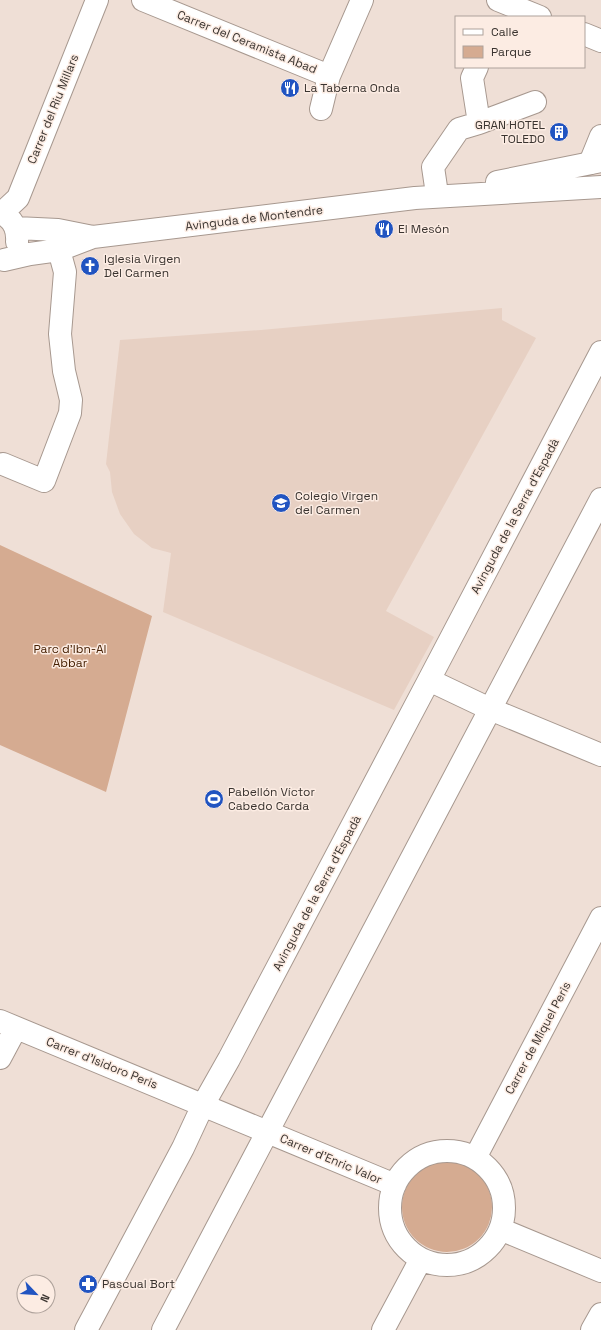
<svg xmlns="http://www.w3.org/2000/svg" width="601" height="1330" font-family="'Space Grotesk',sans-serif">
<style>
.built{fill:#e7d0c3}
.green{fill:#d5ab91}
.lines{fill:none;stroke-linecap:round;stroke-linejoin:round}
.minor-casing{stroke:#a7988f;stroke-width:24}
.major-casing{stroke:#a7988f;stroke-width:24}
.minor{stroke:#fff;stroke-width:22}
.major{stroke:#fff;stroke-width:22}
.labels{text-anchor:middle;stroke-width:3;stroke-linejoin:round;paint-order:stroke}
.street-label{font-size:12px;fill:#3a3430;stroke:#fcece3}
.poi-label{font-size:12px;fill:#3a3430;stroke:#fcece3;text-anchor:start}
.park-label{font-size:12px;fill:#472104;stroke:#fcece3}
</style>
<rect width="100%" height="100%" fill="#efdfd6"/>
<path class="built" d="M502,308V320L536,338L386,611L434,637L394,710L163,612L171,553L152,548L134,534L120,514L112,492L110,472L106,464L120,340L261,330Z"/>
<path class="green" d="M0,545L152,616L106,792L0,745Z
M402 1207a45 45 0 1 1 90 0a45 45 0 1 1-90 0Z"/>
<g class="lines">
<g class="minor-casing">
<path id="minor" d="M143,0L329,76
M498,0L540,17
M584,34L601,41
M321,109L329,76L362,0
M479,123L535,102
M590,163L601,136
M437,194L433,167L459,129L479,123L472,78L477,67
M2,213L18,198L97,0
M3,464L44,481L70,413L71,400L64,371L60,334L65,272L59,250
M429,680L490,709L601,755
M0,1021L395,1185
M0,1058L16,1028
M390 1208a57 57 0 1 1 114 0a57 57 0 1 1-114 0Z
M475,1158L601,918
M500,1229L601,1271
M86,1330L183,1148L203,1105L229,1059L429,680L601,352
M163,1330L601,499
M383,1330L421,1259
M592,1330L601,1314"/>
</g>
<g class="major-casing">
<path id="major" d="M497,182L601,161
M0,213C13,218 18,229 17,242
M16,228L58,230L93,237
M4,260L30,254L59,250L93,237L415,198L601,187"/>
</g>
<use href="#minor" class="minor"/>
<use href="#major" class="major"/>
</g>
<defs>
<g id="restaurant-disc" transform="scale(1)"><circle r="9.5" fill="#2154c1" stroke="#fcece3"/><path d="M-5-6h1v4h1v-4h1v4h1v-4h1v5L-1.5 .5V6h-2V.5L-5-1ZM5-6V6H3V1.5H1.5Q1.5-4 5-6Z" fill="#fff"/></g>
<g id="building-disc" transform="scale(1)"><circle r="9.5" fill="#2154c1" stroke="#fcece3"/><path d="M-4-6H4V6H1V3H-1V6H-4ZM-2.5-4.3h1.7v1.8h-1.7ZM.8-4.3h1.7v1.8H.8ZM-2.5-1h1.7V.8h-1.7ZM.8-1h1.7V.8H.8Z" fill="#fff"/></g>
<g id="church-disc" transform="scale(1)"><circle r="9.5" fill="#2154c1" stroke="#fcece3"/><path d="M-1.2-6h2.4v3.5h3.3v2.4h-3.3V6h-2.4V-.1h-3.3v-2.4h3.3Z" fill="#fff"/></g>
<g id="school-disc" transform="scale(1)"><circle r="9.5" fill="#2154c1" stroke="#fcece3"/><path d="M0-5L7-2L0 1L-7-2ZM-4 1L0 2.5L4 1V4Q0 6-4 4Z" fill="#fff"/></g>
<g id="stadium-disc" transform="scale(1)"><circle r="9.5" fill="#2154c1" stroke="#fcece3"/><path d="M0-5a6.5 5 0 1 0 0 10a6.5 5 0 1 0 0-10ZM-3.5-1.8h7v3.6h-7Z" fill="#fff"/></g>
<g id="pharmacy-disc" transform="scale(1)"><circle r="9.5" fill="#2154c1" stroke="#fcece3"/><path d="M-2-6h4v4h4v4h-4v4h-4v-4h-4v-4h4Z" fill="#fff"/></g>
</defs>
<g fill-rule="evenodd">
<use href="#restaurant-disc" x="290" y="88"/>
<use href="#building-disc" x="559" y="132"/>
<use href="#restaurant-disc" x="384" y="229"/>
<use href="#church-disc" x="90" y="266"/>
<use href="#school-disc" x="281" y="503"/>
<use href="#stadium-disc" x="214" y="799"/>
<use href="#pharmacy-disc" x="88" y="1284"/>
</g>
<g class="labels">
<g class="street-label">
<text transform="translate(247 42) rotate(22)" y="4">Carrer del Ceramista Abad</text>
<text transform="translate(53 109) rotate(-68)" y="4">Carrer del Riu Millars</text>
<text transform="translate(254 218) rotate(-7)" y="4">Avinguda de Montendre</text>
<text transform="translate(515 516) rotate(-62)" y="4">Avinguda de la Serra d'Espadà</text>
<text transform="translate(317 893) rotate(-62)" y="4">Avinguda de la Serra d'Espadà</text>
<text transform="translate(538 1038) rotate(-62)" y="4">Carrer de Miquel Peris</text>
<text transform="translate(102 1063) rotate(22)" y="4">Carrer d'Isidoro Peris</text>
<text transform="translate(331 1159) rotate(23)" y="4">Carrer d'Enric Valor</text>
</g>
<g class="poi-label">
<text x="304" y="92">La Taberna Onda</text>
<text x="545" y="129" text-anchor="end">GRAN HOTEL<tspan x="545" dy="14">TOLEDO</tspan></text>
<text x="398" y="233">El Mesón</text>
<text x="104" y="263">Iglesia Virgen<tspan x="104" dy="14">Del Carmen</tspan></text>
<text x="295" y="500">Colegio Virgen<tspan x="295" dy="14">del Carmen</tspan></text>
<text x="228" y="796">Pabellón Víctor<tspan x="228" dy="14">Cabedo Carda</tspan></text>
<text x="102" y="1288">Pascual Bort</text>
</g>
<g class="park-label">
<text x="70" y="653">Parc d'Ibn-Al<tspan x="70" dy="14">Abbar</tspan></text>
</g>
</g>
<rect x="455" y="16" width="130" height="52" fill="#fcece3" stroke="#aea29b"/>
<rect x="463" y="29" width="20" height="6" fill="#ffffff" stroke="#aea29b"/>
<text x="491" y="36" font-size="12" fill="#3a3430">Calle</text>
<rect x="463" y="46" width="20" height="12" fill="#d5ab91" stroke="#aea29b"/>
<text x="491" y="56" font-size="12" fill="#3a3430">Parque</text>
<g transform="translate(36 1294) rotate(115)"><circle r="19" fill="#fcece3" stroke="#aea29b"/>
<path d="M0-3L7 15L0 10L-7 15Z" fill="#2154c1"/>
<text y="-6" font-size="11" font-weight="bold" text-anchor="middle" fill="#3a3430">N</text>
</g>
</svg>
